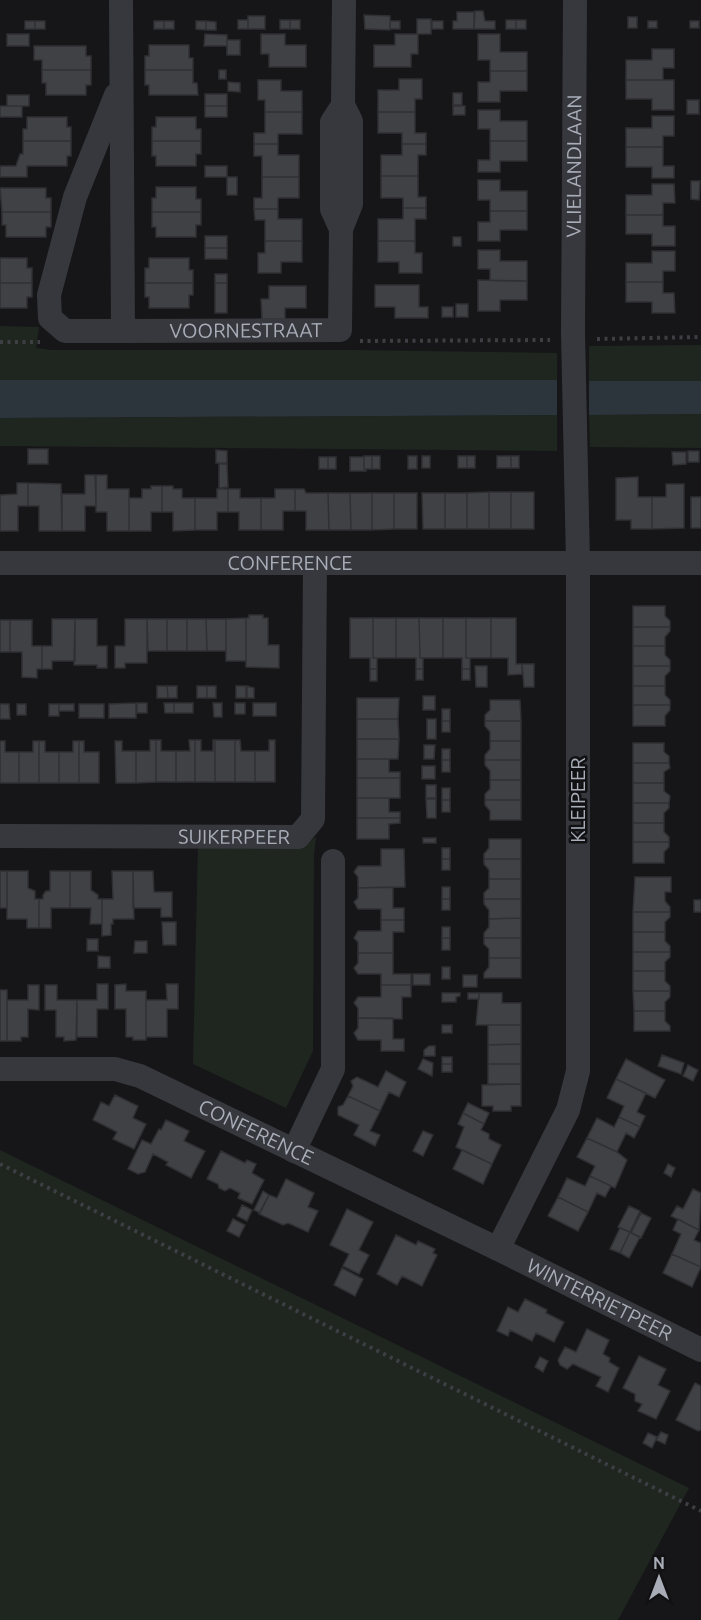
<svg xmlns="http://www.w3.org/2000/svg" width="701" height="1620" font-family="Ubuntu,sans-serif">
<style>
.green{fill:#1e261f}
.water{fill:#2c353c}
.building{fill:#404145;stroke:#303034;stroke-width:1.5}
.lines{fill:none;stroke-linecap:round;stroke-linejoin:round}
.path{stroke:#3d3f44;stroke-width:4;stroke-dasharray:3 4.5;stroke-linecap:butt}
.street{stroke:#37383d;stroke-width:24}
.labels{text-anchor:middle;stroke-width:5;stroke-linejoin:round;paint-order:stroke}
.street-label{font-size:20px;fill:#a8adb8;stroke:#111113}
</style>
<rect width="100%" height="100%" fill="#161618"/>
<path class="green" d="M0,326L39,327L36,348L52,350H354L557,353V380H0Z
M701,345V381H589V346Z
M701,414V448L590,447L589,415Z
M557,415V451L0,446V418Z
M316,837L314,855L313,1051L286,1108L193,1064L198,843H306Z
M0,1150L689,1488L618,1620H0Z"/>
<path class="water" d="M0,380H557V415L0,418Z
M589,381H701V414L589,415Z"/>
<path class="building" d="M475,11H483L485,21H495V29H474Z
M457,12H474V29H453V21H457Z
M364,15L390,16V30L365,29Z
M248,16H265V29H248Z
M628,17H637V28H628Z
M417,19H431V34H417Z
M238,20H248V29H238Z
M280,20H290V29H280Z
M290,20H300V29H290Z
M506,20H516V29H506Z
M516,20H526V29H516Z
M25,21H35V29H25Z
M35,21H45V29H35Z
M154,21H164V29H154Z
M164,21H174V29H164Z
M196,21H206V30L196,29Z
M206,21L216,22V30H206Z
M390,21H400V29H390Z
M432,21H443V29H432Z
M648,21H657V28H648Z
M690,21H699V28H690Z
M7,34H29V46H7Z
M205,34L227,35V46H204Z
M261,34H285V45H306V67H269V54H261Z
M395,34H418V54H411V67H374V45H395Z
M478,34H500V52H527V71H490V60H478Z
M227,40H240V55H227Z
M149,45H189V58H193V70H145V56H149Z
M34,46H86V56H91V70H42V60H34Z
M652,49H674V68H663V80H626V60H652Z
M42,70H91V85H86V95H46V83H42Z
M145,70H193V83H197L198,95H149V85H145Z
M219,70H226V79H219Z
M490,71H527V91H500V102H478V82H490Z
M399,79H422V99H415V112H378V90H399Z
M258,80H281V91H302V112H265V100H258Z
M626,80H674V110H652V99H626Z
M228,82L240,83V92L228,91Z
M453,93H462V105H453Z
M205,94H227V106H205Z
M7,95H29V106H7Z
M687,100H699V114H687Z
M0,106H22V117H0Z
M205,106H227V117H205Z
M453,106H465V115H453Z
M478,110H500V121H527V141H490V129H478Z
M265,112H302V134H278V144H254V133H265Z
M378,112H415V133H426V144H402V133H378Z
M652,116H674V136H663V147H626V128H652Z
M27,117H67V127H71V141H23V129H27Z
M156,117H196V129H201V141H152V127H156Z
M23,141H71V156H67V166H27V177H0V166H16L20,154H23Z
M152,141H201V154H196V166H156V156H152Z
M490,141H527V161H500V172H478V160H490Z
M254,144H278V155H299V177H262V156H254Z
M402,144H426V155H418V176H381V155H402Z
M626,147H663V166H674V178H652V167H626Z
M205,166H227V177H205Z
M381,176H418V197H426V208H403V198H381Z
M227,177H237V195H227Z
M262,177H299V198H278V209H254V198H262Z
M478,180H500V191H527V211H490V200H478Z
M691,181H700L699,200L691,199Z
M652,184H674L675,203H663V215H626V195H652Z
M156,187H196V199H201V212H152V198H156Z
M0,188H46V198H51V212H2Z
M403,208H426V219H415V241H378V219H403Z
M254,209H278V219H302V241H265V220H255Z
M490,211H527V230H500V241H478V222H490Z
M2,212H51V227H46V237H6V225H2Z
M152,212H201V225H196V237H156V227H152Z
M626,215H663V226H675V246H652V234H626Z
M205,236H227V248H205Z
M453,237H461V246H453Z
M265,241H302V262H281V273H258V253H265Z
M378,241H415V253H422V273H399V262H378Z
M205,248H227V259H205Z
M478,250H500V261H527V281H490V269H478Z
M652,251H675V271H663V282H626V263H652Z
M0,258H27V268H32V283H0Z
M149,258H189V270H193V283H145V268H149Z
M215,274H227V283H215Z
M478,280L527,281V300H500V311H478Z
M626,282H663V293H674L675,313H652V302H626Z
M0,283H32V297H27V308H0Z
M145,283H193V295H189V308H149V297H145Z
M215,283H227V313H215Z
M375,285H419V307H428V318H395V307H375Z
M269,286H306V308H285V319H262L261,299H269Z
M456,304H468V317H456Z
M442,307H453V317H442Z
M28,449H48V464H28Z
M216,450L227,451V463H216Z
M688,451H699V462H688Z
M672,452H686V464L673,465Z
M364,456H372V469H364Z
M372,456H380V469H372Z
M408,456H417V469H408Z
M422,456H430V468H422Z
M458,456H467V468H458Z
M467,456H475V468H467Z
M497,456H511V468H497Z
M511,456H519V468H511Z
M319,457H328V469H319Z
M328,457H336V469H328Z
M350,457H364V469H366V471H350Z
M219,464H227L228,487L219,488Z
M85,475H95L96,506H85V531H62V494H85Z
M96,475H107V489H129V531H107V512H96Z
M638,477V497H652V529H631V520H616V478Z
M17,483H28V506H18V531H0V495L17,494Z
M28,483L61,484L62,531H39V506H28Z
M666,484H684V528L652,529V497H666Z
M151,486H162V512H151V531H129V498H142V489H151Z
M162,486H173V489H182V498H195V530L173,531V512H162Z
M217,489H228V512H217V530H195V498H217Z
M228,489H240V498H261V530H239V512H228Z
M275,489H295V511H283V530H261V498H275Z
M295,489H304L306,493H328L329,530H306V511H295Z
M489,492V529H467V493Z
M489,492H511V529H489Z
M511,492H534V529H511Z
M328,493H350L351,530H329Z
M350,493H372V530H351Z
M372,493H394V529L372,530Z
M394,493H417V529H394Z
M422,493H445V529H423Z
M445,493H467V529H445Z
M691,497H701V528H691Z
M633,606H665V616L670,621V627H633Z
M249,615H263V618H268V645H279V668L246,667V618H249Z
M246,618V661H226V619Z
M350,618H373V658H377V669H370V658H350Z
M373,618H396V658H373Z
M396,618H419L420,658H423V669H416V658H396Z
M419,618H443V658H420Z
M443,618H466V658H470V669H462V658H443Z
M466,618H491V658H466Z
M491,618H516V664H522V674L508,675V658H491Z
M52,619H75V661H52V669H42V646H52Z
M75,619H97V646H107V668H97V665H74Z
M125,619H147V663H125V668H115V646H125Z
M147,619H167V651H148Z
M167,619H187V651H167Z
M187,619H206L207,651H187Z
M206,619H226V651H207Z
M0,620H10V652H0Z
M10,620H32V646H42V669H37V678L22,677V652H10Z
M633,627H670V631L665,637V646H633Z
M633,646H665V655L670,660V666H633Z
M522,664H534V687H524Z
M475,666H487V687H476Z
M633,666H670V671L665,676V686H633Z
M370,669H377V681H370Z
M416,669H423V680H416Z
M462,669H470V680H462Z
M157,686H167L168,698H157Z
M167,686H177V698H168Z
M197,686H207V698H197Z
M207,686H216V698H207Z
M236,686H246V698H236Z
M247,686L254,688V698H247Z
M633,686H665V695L670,700V705H633Z
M423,696H435V710H423Z
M357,698H399L398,719H357Z
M490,700H520L521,721H485V715L490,710Z
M136,703V718H109V704Z
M137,703H147V713H137Z
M164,703H174V713H165Z
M174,703H193V713H174Z
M213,703H222V717H214Z
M235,703H245V714H235Z
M253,703H276V716H253Z
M0,704H9L10,719H0Z
M17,704H26V715H17Z
M49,704H59V716H49Z
M59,704H74V711H59Z
M79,704H104V718H79Z
M633,705H670V710L665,716V726H633Z
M442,709H450V721H442Z
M357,719H398L399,739H357Z
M427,719H436V739H427Z
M442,721H450V732H442Z
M485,721H521V741H490V732L485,726Z
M357,739H399L398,759H357Z
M150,740H156V782L136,783V751H150Z
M156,740H161V751H176V782H156Z
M189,740H195V782H176V751H190Z
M195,740H201V751H213V740H215V782H195Z
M215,740H235V782H215Z
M235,740H240L241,751H255V782H235Z
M269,740H275V782H255V751H269Z
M0,741H5V752H19V783H0Z
M33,741H39V783H19V752H33Z
M39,741H45V752H59V783H39Z
M73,741H79V783H59V752H73Z
M79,741H84V752H99V783H79Z
M115,741H122V751H136V783H116Z
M490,741H521V760H485V755L490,749Z
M633,743H664V752L669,756V763H633Z
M424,745H435L434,759H424Z
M442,749H450V760H442Z
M357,759H389V772H400V778H357Z
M442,760H450V772H442Z
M485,760H521V780H490V771L485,765Z
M633,763H669L670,768L664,772V783H633Z
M422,766H435V779H422Z
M357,778H400V798H357Z
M490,780H521V800H485V794L490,789Z
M633,783H664V791L670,796L669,803H633Z
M426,785H436V798H426Z
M442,788H450V800H442Z
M357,798H389V812H400V818H357Z
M426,799H436V818H427Z
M442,800H450V812H442Z
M485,800H521V820H490V811L485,805Z
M633,803H669V808L664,813V823H633Z
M357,818H400V823L389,824V839H357Z
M633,823H664V832L669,837V842H633Z
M423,838H436V843H423Z
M489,839H521V859H484V854L489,848Z
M633,842H669V847L664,852V863H633Z
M442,848H450V859H442Z
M381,849H404L405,887L358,888V877L354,872L358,866H381Z
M442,859H450V870H442Z
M484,859H521V879H489V870L484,864Z
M0,871H7V908H0Z
M7,871H28V888L35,891V899H39V928H27V919H7Z
M50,871H70V908H51V928H39V899H43V895L46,891H50Z
M70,871H91V890L98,895V899H102V924H90L91,908H70Z
M112,871H133L134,919H113V924H111V935L102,936V899H113Z
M133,871H153L154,892H172V917H161V908H133Z
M635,877H671V892H665V901L670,907V912H633Z
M489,879H521V899H484V893L489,888Z
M393,887V908H404V920H381V909H358L354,902L358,898V888Z
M442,887H450V899H442Z
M442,899H450V910H442Z
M484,899H521V918L489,919V910L484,904Z
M694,900H701V912H694Z
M633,912H670V917L665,922V932H633Z
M521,918V938H484V933L489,927V919Z
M381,920H404V932H393V953H358V942L354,938L358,931H381Z
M162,922H176V945H163Z
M442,927H450V938H442Z
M633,932H665V941L670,946V952H633Z
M442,938H450V950H442Z
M484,938H521V958H489V949L484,944Z
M87,939H98V951H87Z
M135,941H147V953H134Z
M633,952H670V957L665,962V971H633Z
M358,953H393V974H411V985H381V974H358L354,968L358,963Z
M98,956L110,957V968H98Z
M489,958H521V978H484V973L489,967Z
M442,967H450V979H442Z
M633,971H665V981L670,986V991H633Z
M413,974H430V985H413Z
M463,975H477V987H463Z
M97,984H108V1009H97V1037H77V1000H97Z
M126,984V991H146V1040H133V1037H126V1009H115V985Z
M166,984H178V1009H167V1037H146V1000H167Z
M28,985H39V1010L28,1009V1037H21V1041H7V1000H28Z
M45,985H57V1000H77L76,1040L64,1041V1037H56V1010H45Z
M381,985H411V997H402V1019L358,1018V1008L354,1003L358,997H381Z
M0,990H7V1041H0Z
M633,991H670V997L665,1002V1011H634Z
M442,993H460V996L456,997V1002H442Z
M468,993H479V999H468Z
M479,993H502V1003H521V1025H476Z
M634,1011H665V1021L670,1026V1031H634Z
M358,1018H393V1039H404V1051H381V1040H358L354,1033L358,1028Z
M442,1025H452V1033H442Z
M488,1025H521V1044L488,1045Z
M521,1044V1064H488V1045Z
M429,1046H435V1056H424V1050Z
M662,1055L684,1063L681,1074L658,1066Z
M442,1057H452V1064H442Z
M423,1059L433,1063L432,1076L418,1069Z
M626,1059L665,1080L655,1098L616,1079Z
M442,1064H452V1072H442Z
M488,1064H521V1084H488Z
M688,1065L698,1070L693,1081L683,1076Z
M386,1071L406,1082L399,1097L389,1092L380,1111L348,1096L353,1086L351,1081L357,1077L378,1087Z
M616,1079L646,1093L637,1112L645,1116L640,1127L619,1117L624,1106L607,1098Z
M521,1084V1106H511V1111H493V1106H482V1085Z
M115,1095L138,1106L133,1118L146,1124L134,1149L113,1139L117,1132L93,1120L101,1102L109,1106Z
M348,1096L380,1111L370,1131L380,1135L375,1146L354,1135L359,1125L338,1115V1107L343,1105Z
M468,1103L489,1113L484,1124L463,1113Z
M463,1113L484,1124L481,1130L489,1134V1139L501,1145L492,1164L456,1147L464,1127L458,1124Z
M619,1117L640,1127L634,1138L626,1133L617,1152L587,1138L597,1118L614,1127Z
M166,1120L189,1131L184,1141L205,1151L191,1178L166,1165L168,1162L153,1154L145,1172L138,1174L128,1169L142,1140L151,1144L159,1129L161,1130Z
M423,1131L433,1135L423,1156L413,1151Z
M587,1138L617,1152L627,1160L615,1188L590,1176L595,1166L577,1157Z
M462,1150L492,1164L483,1184L453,1169Z
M221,1151L245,1163L247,1160L256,1164L252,1173L264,1180L252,1204L238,1198L240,1193L230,1188L225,1191L219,1188L218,1184L207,1179Z
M668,1164L675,1168L671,1177L664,1173Z
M590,1176L611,1186L605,1197L597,1193L588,1212L558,1197L567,1178L585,1186Z
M286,1179L314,1193L308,1207L318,1211L308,1232L288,1223L283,1225L259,1214L269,1195L277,1198Z
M693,1189L701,1193L699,1230L671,1216L677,1206L683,1209Z
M263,1191L269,1195L260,1213L254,1210Z
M558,1197L588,1212L578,1231L548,1216Z
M242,1205L252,1210L247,1221L237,1216Z
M629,1206L640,1211L630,1232L618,1227Z
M347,1209L373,1222L359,1250L369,1255L359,1274L343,1266L349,1254L330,1245Z
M641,1213L651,1218L641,1238L631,1233Z
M233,1219L245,1225L239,1237L227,1231Z
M678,1219L699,1230L694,1240L701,1243V1267L672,1254L681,1234L673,1230Z
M620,1228L630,1232L620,1253L610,1249Z
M630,1232L640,1237L629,1258L620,1253Z
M396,1235L416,1245L418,1241L435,1249L433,1253L437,1255L422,1286L402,1276L397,1285L377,1274Z
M672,1254L701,1267L692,1287L663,1273Z
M342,1268L363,1279L355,1296L334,1285Z
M525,1299L547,1310L546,1313L564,1322L554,1342L536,1333L532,1341L510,1330L508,1336L497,1331L508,1307L518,1312Z
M587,1329L609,1340L603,1354L610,1358L609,1362L619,1368L608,1392L596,1386L601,1377L573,1364L567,1369L560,1365L558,1360L565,1347L576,1352Z
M639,1356L666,1369L658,1385L670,1391L656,1419L638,1411L642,1404L635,1401V1394L623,1388Z
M540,1357L548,1361L543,1372L535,1367Z
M695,1383L701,1386V1430L698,1431L676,1420Z
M661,1432L668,1435L665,1444L656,1440Z
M648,1433L657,1437L652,1448L643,1443Z"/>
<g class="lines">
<path class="path" d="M597,339L701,337
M360,341L550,340
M0,342H40
M0,1164L701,1511"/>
<g class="street">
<path id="s1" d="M121,0L123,331L340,330L341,229L332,209V122L343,105"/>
<path d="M116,95L75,197L49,295L50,318L65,331H123"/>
<path d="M341,229L351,204V121L343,105L344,0"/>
<path id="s2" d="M0,563H701"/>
<path id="s3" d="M0,836L298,837L313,819L315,563"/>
<path id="s4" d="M0,1069H115L140,1076L498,1249L701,1350"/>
<path d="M294,1151L333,1069V861"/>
<path id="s5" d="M498,1249L568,1110L578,1071V563L573,332L575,0"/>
</g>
</g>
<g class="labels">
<g class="street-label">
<text dy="7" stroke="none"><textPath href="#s5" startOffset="1101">VLIELANDLAAN</textPath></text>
<text dy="7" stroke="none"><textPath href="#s1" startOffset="454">VOORNESTRAAT</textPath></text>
<text dy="7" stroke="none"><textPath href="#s2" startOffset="290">CONFERENCE</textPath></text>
<text transform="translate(578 800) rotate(-90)" y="7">KLEIPEER</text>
<text dy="7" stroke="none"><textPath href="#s3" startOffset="234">SUIKERPEER</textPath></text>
<text dy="7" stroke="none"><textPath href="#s4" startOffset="270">CONFERENCE</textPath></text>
<text dy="7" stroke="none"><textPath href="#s4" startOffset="652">WINTERRIETPEER</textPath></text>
</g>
</g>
<g transform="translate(659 1578)" stroke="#111113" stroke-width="4.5" paint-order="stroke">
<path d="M0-4.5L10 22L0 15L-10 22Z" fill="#a8adb8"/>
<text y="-9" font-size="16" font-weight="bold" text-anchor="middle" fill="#a8adb8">N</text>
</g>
</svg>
